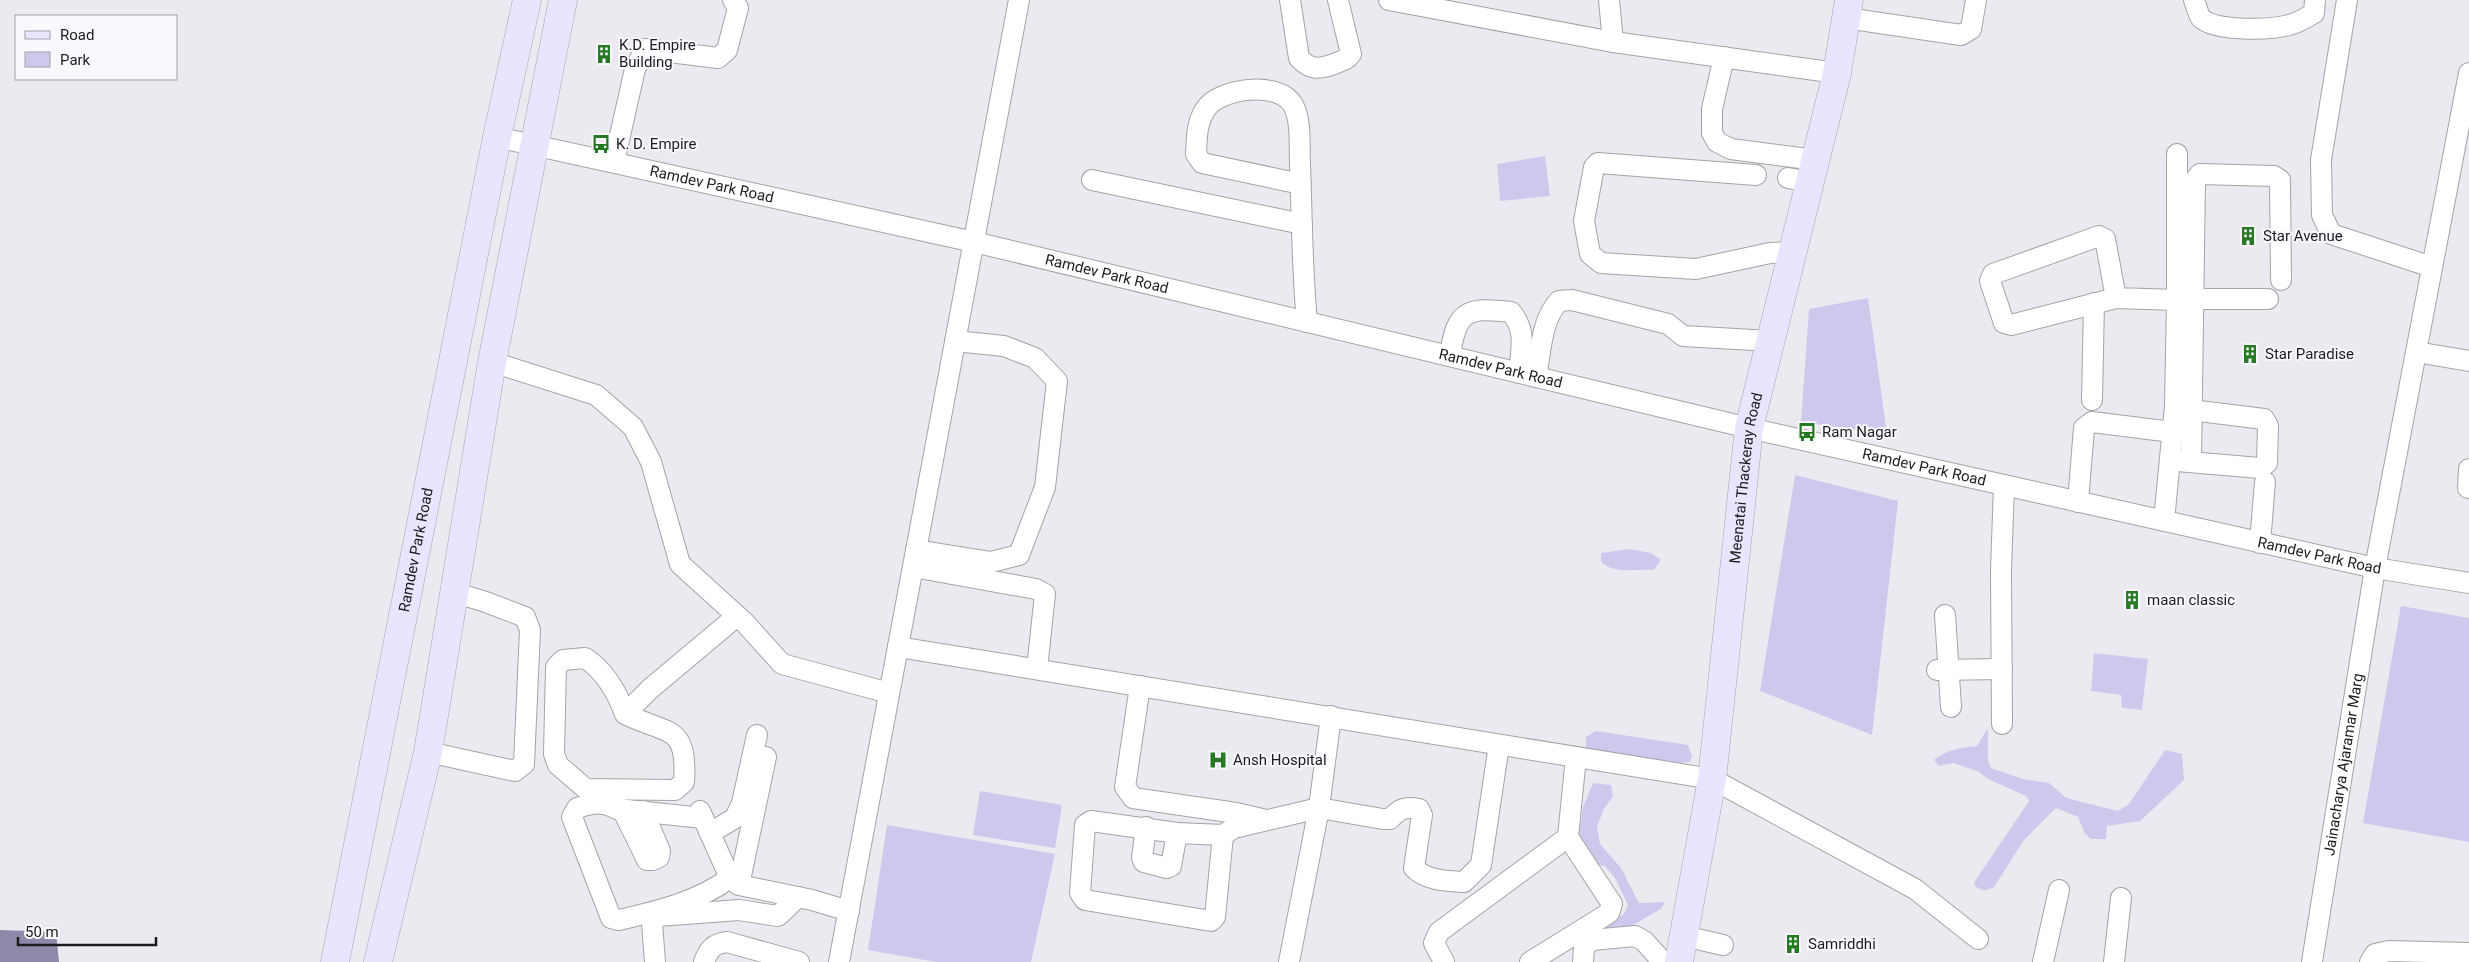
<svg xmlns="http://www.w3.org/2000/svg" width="2469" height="962" font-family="Roboto,sans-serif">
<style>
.green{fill:#cec9ec}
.water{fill:#8e89aa}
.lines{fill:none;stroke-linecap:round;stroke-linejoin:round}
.street-casing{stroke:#a4a3a8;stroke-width:22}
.secondary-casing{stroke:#a4a3a8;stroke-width:29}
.street{stroke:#fff;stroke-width:20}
.secondary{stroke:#eae5fe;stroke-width:28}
.labels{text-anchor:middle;stroke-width:4;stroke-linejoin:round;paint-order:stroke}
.poi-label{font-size:15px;fill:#1d1d1f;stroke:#f9f8fe;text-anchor:start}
.street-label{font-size:15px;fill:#1d1d1f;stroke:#f9f8fe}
</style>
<rect width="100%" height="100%" fill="#ebeaf0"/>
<path class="green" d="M1545,156L1550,196L1500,201L1497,164Z
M1868,298L1887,434L1801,422L1809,309Z
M1795,475L1898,501L1872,735L1760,691Z
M1630,549L1651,553L1661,560L1654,570C1638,569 1613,574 1601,562V553Z
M2401,606L2469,618V842L2363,823Z
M2094,653L2148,659L2142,710L2122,708L2121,695L2091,691Z
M1988,728V761L1991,768L2023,779L2049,783L2066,798L2118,811L2129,804L2165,750L2182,754L2184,780L2140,821L2107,826L2106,839H2091L2085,834L2078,817L2056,808L2024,840L1994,887C1985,891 1982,892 1974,885L1975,881L2029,801L2026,796L1988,779L1979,772L1954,763L1939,766L1934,760C1945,750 1963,747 1977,746Z
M1596,731L1688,745L1692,756L1690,762L1675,763L1586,750V737Z
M1593,783L1611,785L1613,796L1604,809L1597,826L1600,844L1621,868L1639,903L1665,902L1661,909L1633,925L1621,937L1602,935L1603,927L1624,914L1628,905L1615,878L1605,866L1591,864L1577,849L1583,807Z
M980,791L1062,805L1055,848L973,835Z
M887,825L1055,854L1031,962H936L868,950Z"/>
<path class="water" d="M0,930L56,932L59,962H0Z"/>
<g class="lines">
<g class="street-casing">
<g id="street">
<path d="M1290,0L1299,58C1311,71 1319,69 1334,64C1341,61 1347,60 1351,54L1338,0"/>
<path d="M1389,0L1613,42L1837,73"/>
<path d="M1609,0L1613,42"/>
<path d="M2194,0C2196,5 2198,14 2201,18C2216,32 2271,30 2289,25C2298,23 2306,18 2314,13L2315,0"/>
<path d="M2347,0L2321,160L2322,215L2331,234L2432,267"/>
<path d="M1846,18L1961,35L1971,29L1976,0"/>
<path d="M1724,57L1712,109V133L1717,142L1731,149L1816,160"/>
<path id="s1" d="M497,137L974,242L1749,428L2004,485L2375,568L2469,583"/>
<path d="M614,162L635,69L645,49L718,58L727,50L738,8L733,0"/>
<path d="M1756,175L1598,163L1594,167L1584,221L1590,254L1601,263L1696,269L1770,253L1793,252"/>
<path d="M1788,178L1810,182"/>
<path d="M1092,180L1302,224"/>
<path d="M1301,184L1202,163L1196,154C1197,139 1196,124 1205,110C1218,88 1279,80 1293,105C1302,120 1299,148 1300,165C1302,217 1302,270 1307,322"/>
<path d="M2116,298L2011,325L2004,323L1990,281L1993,274L2099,236L2105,239L2116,298L2177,300L2175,406L2164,521"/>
<path d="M2193,299H2268"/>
<path d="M2177,300V154"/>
<path d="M2416,352L2469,361"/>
<path d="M1450,356C1456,310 1467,307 1511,312C1527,331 1521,349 1519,373"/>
<path d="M492,362L596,395L633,427L651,462L680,564L745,623L782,664L889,693"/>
<path d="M1536,377C1541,352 1541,320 1559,301L1572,300L1668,324L1683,336L1771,341"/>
<path d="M2092,400L2094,303"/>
<path d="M2177,461L2260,468L2267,463L2268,426L2264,419L2191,410"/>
<path d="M2191,462L2195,180L2200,174L2274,176L2280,180L2281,280"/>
<path d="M2468,488L2469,469"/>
<path d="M2078,502L2084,428L2092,422L2172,432"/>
<path d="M2260,543L2265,482"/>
<path d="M916,550L991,562L1019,555L1045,487L1057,381L1035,358L1004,346L955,341"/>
<path d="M913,567L1036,589L1045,594L1037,669"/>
<path d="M1945,615L1951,707"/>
<path d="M898,647L1712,779L1915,889L1978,939"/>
<path d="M1937,670L2002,669"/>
<path d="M1140,686L1125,787L1133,798L1236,813L1262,819"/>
<path d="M625,714C617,692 605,671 585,658L563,660L556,667L554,754L558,765L586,789L675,790L684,782C688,724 668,735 625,714L650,689L737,616"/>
<path d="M2002,724L2001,571L2004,485"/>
<path d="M428,752L515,771L524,764L530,630L525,617L483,601L456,593"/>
<path d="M622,809L647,860H653L659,857L660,851L643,811"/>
<path d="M700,811L730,878L739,885L812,900L849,911"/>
<path d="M703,818L617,809C601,801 593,803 577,808L572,817L611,918L619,920C658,911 697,902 730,878"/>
<path d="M1146,827L1142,858L1144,862L1167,868L1171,866L1177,833"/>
<path d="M710,833L735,818L742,803L757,735"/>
<path d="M1223,835L1215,917L1211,921L1085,900L1080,893L1085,825L1091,821L1177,833L1223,835L1234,828L1319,808L1383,819H1390C1399,809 1405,806 1419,809L1422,815L1414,868C1427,881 1447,881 1464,882L1481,865L1499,745"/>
<path d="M739,885L766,757"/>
<path d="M1684,936L1723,945"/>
<path d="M655,962L652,923L658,916L739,910L778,916L798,897"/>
<path d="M704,962C709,949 713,944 727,942L799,962"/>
<path d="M839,962L1019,0"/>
<path d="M1289,962L1319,808L1331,716"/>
<path d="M1444,962L1434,943L1439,932L1568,837"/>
<path d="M1530,962L1609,913L1612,904L1568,837L1576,757"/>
<path d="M1583,962L1584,947L1592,940L1635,936L1644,941L1663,962"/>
<path d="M2043,962L2059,890"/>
<path d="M2114,962L2121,898"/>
<path id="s2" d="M2312,962L2375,568L2469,73"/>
<path d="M2370,962L2375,954L2389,951L2469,953"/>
</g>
</g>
<g class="secondary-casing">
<g id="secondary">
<path id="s3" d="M335,962L497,137L527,0"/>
<path d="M378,962L428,752L492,362L563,0"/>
<path id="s4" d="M1679,962L1712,779L1749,428L1837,73L1849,0"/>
</g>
</g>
<use href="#street" class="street"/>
<use href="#secondary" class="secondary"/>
</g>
<defs>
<g id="building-bare" transform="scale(1.5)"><path d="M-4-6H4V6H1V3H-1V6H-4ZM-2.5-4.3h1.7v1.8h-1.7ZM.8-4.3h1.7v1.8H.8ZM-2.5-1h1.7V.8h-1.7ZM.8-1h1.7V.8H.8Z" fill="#287923" stroke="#f9f8fe" stroke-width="2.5" paint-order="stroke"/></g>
<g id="bus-bare" transform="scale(1.5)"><path d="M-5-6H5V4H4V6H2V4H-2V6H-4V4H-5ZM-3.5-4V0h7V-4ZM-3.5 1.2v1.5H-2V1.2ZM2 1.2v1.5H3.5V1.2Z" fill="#287923" stroke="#f9f8fe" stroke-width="2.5" paint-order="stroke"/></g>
<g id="hospital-bare" transform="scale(1.5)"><path d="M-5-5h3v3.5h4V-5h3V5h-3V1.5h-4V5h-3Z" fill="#287923" stroke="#f9f8fe" stroke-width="2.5" paint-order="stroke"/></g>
</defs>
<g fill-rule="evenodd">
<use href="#building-bare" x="604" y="54"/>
<use href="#bus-bare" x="601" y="144"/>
<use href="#building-bare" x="2248" y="236"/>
<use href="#building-bare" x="2250" y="354"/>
<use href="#bus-bare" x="1807" y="432"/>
<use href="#building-bare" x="2132" y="600"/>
<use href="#hospital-bare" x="1218" y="760"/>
<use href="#building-bare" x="1793" y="944"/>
</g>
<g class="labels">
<g class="poi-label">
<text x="619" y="50">K.D. Empire<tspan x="619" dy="17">Building</tspan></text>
<text x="616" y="149">K. D. Empire</text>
<text x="2263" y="241">Star Avenue</text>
<text x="2265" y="359">Star Paradise</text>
<text x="1822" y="437">Ram Nagar</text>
<text x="2147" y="605">maan classic</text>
<text x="1233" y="765">Ansh Hospital</text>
<text x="1808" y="949">Samriddhi</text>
</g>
<g class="street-label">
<text dy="5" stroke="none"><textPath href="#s1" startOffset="220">Ramdev Park Road</textPath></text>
<text dy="5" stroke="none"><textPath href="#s1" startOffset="625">Ramdev Park Road</textPath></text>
<text dy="5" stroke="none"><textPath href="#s1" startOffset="1030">Ramdev Park Road</textPath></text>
<text dy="5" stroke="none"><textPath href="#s1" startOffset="1465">Ramdev Park Road</textPath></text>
<text dy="5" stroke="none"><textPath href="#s4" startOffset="489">Meenatai Thackeray Road</textPath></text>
<text dy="5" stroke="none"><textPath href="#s3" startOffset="420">Ramdev Park Road</textPath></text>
<text dy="5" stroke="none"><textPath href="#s1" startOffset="1870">Ramdev Park Road</textPath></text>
<text dy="5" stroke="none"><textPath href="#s2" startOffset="200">Jainacharya Ajaramar Marg</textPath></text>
</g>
</g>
<rect x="15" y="15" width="162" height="65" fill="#f9f8fe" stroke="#a1a0a5"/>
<rect x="25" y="31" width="25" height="8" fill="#eae5fe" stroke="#a1a0a5"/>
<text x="60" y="40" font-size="15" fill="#1d1d1f">Road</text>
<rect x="25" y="52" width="25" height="15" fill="#cec9ec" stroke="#a1a0a5"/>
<text x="60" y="65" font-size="15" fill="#1d1d1f">Park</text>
<path d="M18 937v8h138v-8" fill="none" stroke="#1d1d1f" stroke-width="2.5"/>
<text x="25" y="937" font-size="15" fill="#1d1d1f" stroke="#f9f8fe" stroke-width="4" paint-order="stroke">50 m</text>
</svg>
